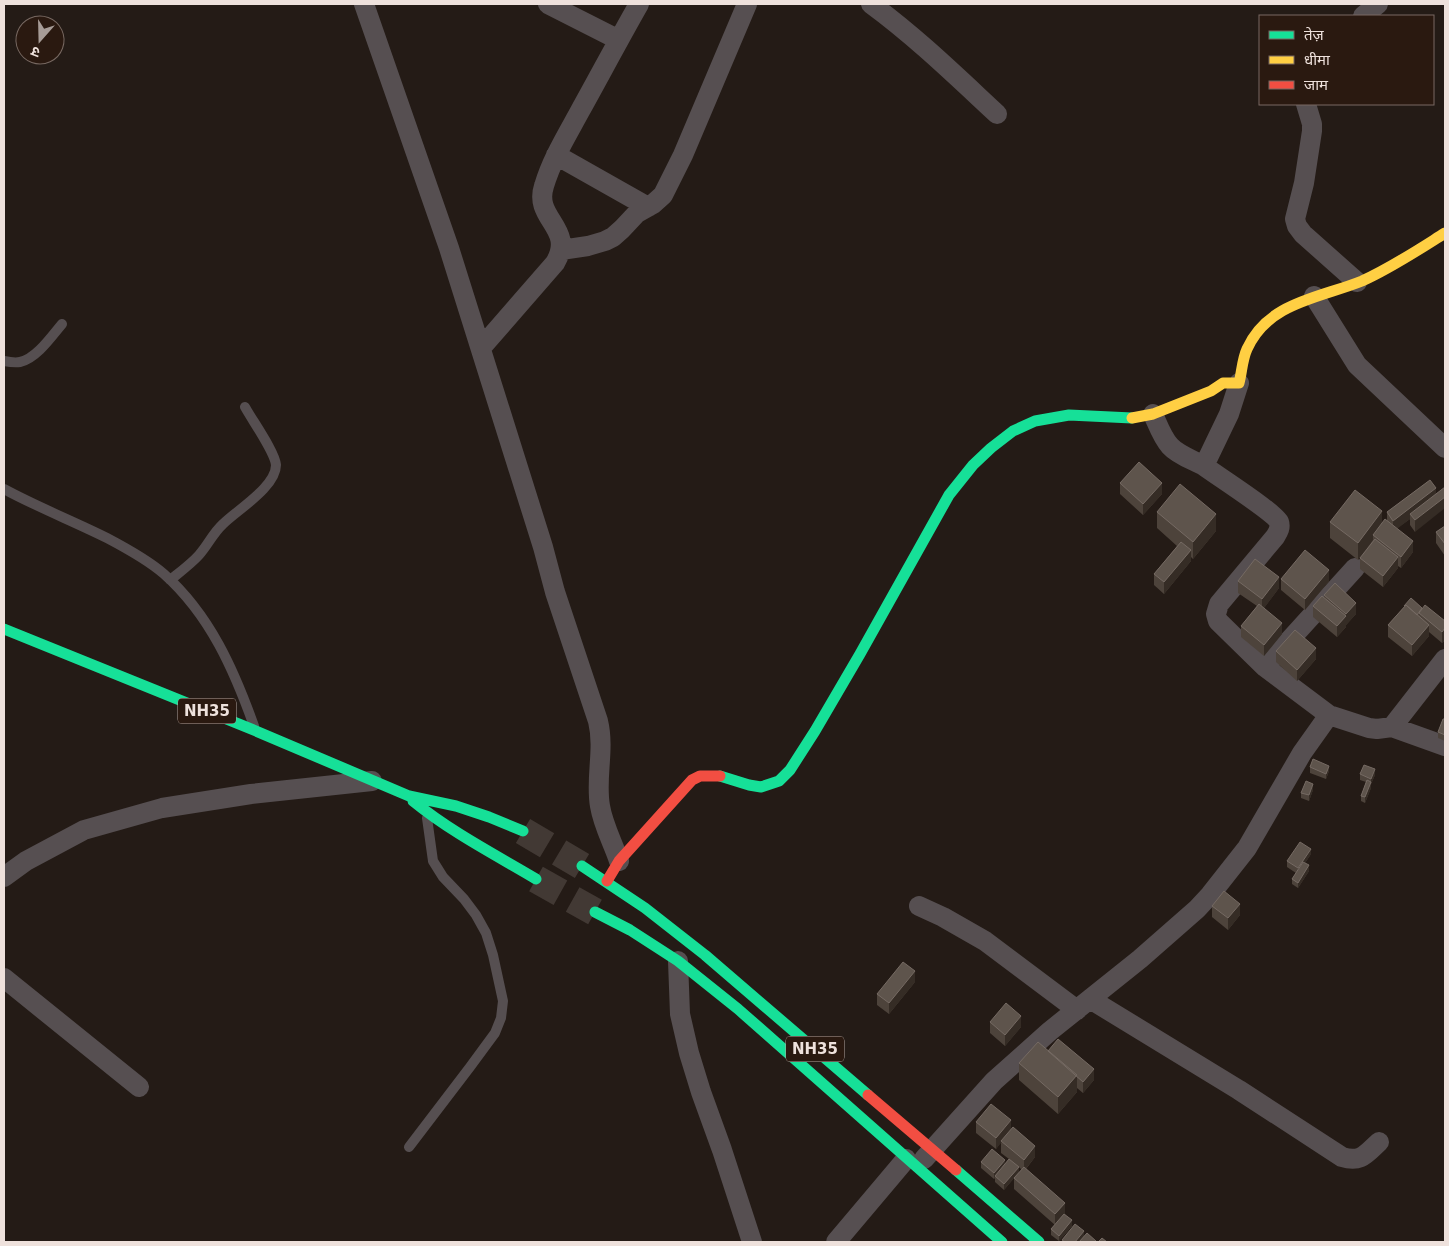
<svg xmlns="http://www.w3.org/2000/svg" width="1449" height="1246" font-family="'DejaVu Sans','Noto Sans Devanagari',sans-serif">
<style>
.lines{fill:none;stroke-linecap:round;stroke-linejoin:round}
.highway-tunnel{stroke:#423934;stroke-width:28;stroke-dasharray:28 14;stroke-linecap:butt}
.lane{stroke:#564f51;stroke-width:10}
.street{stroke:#564f51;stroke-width:20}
.fast{stroke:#16e098;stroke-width:11}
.slow{stroke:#ffcf43;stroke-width:11}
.jam{stroke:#f24e42;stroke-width:11}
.wall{fill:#4d433b}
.shaded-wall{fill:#352c25}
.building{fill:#5e544c;stroke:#756a63}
.labels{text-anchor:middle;stroke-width:4;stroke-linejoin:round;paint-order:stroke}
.shield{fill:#2a1910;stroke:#b3a59f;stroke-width:1}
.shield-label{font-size:15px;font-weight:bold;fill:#eee1dc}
</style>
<rect width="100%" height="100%" fill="#241b16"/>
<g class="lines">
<path class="highway-tunnel" d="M523,831L582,866
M536,879L595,912"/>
<path class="lane" d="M4,361C9,362 15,363 20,362C36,359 52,336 62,324
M4,489C37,507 73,521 107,538C126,548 148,560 164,574C210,615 234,670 254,726
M170,580C180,572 191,564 199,555C208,545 213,533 223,524C237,510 276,487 276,465C275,452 252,420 245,407
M409,1147L470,1067L495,1033L501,1018L503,1001L493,955L486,933L476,915L464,899L443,877L433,861L427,818"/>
<path class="street" d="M364,4L449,248L543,547L555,592L598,721C605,750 595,778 600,806C603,825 613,843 619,861
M548,4L619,40
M871,4C916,37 956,76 997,114
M1363,16L1378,4
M1306,104L1312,124V131L1304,183L1295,219L1297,226L1303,234L1357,282
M556,155L648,207
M561,250L588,246L605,241L613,237L622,229L637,213L653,204L663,195L683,155L747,4
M1314,296L1357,365L1445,448
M481,348L555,263C576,228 533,219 544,186C552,159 567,135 580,111C600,75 619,39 639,4
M1239,383L1229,414L1204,466C1216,475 1274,512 1279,522C1281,528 1278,532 1275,537L1219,604L1216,614L1218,621L1265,667L1329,715L1369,728L1377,729L1392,727L1445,659
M1153,414C1158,425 1162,437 1170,446C1178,455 1193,460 1204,466
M1265,667L1355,568
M1392,727L1445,746
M4,877L26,861L84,830L162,808L251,794L372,781
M919,906L943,917L985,941L1077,1010
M678,961L680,1014L689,1053L701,1092L722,1150L752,1242
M4,978L139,1087
M1090,999L1239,1090L1342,1157C1361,1163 1366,1154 1379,1142
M924,1159L994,1081L1050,1031L1140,959L1197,909L1210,895L1247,848L1302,753L1329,715
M836,1242L906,1159"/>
<path class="fast" d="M4,629L256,731L409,796L456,806L489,817L523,831
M720,776L749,785L761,787L779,781L790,770L815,731L860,654L949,495L973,465L991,448L1013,431L1035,421L1069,415L1132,418
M413,801C451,832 494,854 536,879
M582,866L645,908L705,955L868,1095
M595,912L630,930L678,961L738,1009L1002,1242
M956,1170L1039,1242"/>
<path class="slow" d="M1132,418L1153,414L1211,391L1223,383H1239C1242,372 1242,360 1247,349C1268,302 1320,298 1362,281C1391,268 1418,250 1445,233"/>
<path class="jam" d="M607,881L619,861L692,780L700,776H720
M868,1095L956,1170"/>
</g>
<path class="wall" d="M1430,480L1415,532L1410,525V519L1397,528L1413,552L1401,568L1398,566V568L1383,587L1360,569V558L1373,540L1358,560L1330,538V522L1382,523L1387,520V512Z
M1120,483L1162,494L1143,515L1120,494Z
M1157,512L1216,531L1193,559L1191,557V561L1164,594L1154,585V574L1177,546L1157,528Z
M1445,526V556L1436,543V532Z
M1281,579L1329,581L1305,610L1281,590Z
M1238,581L1279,588L1264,608L1282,634L1264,656L1241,637V626L1257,606L1238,593Z
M1324,595L1356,614L1346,625V627L1337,637L1313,617V606L1324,598Z
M1404,607L1422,608L1445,621V640L1442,643L1429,632V636L1412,656L1388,637V625Z
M1276,651L1316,659L1297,681L1276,662Z
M1445,719V741L1438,738V732Z
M1310,767L1329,771L1326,779L1310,773Z
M1360,774L1375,775L1371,784V788L1365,803L1361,801V796L1366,782L1360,780Z
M1313,790L1309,801L1301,798V793Z
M1311,854L1305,863L1309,871L1298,888L1292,884V879L1296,873L1287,867V861Z
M1212,906L1240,915L1228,930L1212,917Z
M915,982L889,1014L877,1005V994Z
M990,1022L1021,1027L1005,1046L990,1033Z
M1048,1051L1094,1080L1083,1093L1077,1088V1092L1058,1114L1019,1080V1063Z
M976,1122L1011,1130L1035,1157L1026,1169L1065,1214L1072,1226L1059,1241L1051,1235V1229L1055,1225L1014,1189V1178L1022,1170L1019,1167V1172L1004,1190L995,1182V1178L994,1179L981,1168V1162L1005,1164L1009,1159L1001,1153V1142L996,1149L976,1133Z"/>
<path class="shaded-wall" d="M1162,483V494L1143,515V504Z
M1436,488V500L1410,514V519L1393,532V521Z
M1445,497V508L1415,532V520Z
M1382,511V528L1373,535V540L1358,560V543Z
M1216,514V531L1193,559V542Z
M1413,541V552L1401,568V557Z
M1191,550V561L1164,594V582Z
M1398,557V568L1383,587V576Z
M1329,570V581L1305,610V599Z
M1279,577V588L1262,611V599Z
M1356,603V614L1346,625V627L1337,637V626L1346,616V614Z
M1282,623V634L1264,656V645Z
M1429,625V636L1412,656V645Z
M1445,628V640L1442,643V632Z
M1316,648V659L1297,681V670Z
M1329,766V771L1326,779V774Z
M1375,769V775L1371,784V788L1365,803V797L1371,782V779Z
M1313,784V790L1309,801V795Z
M1311,849V854L1298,874V868Z
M1309,865V871L1298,888V883Z
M1240,904V915L1228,930V918Z
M915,971V982L889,1014V1003Z
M1021,1016V1027L1005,1046V1035Z
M1094,1069V1080L1083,1093V1082Z
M1077,1075V1092L1058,1114V1097Z
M1011,1120V1131L996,1149V1138Z
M1035,1146V1157L1024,1171V1160Z
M1005,1160V1165L995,1176L994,1179V1173Z
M1019,1167V1172L1004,1190V1184Z
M1065,1203V1214L1055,1225V1214Z
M1072,1220V1226L1059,1241V1236Z
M1084,1231V1237L1080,1242H1075Z"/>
<path class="building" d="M1139,462L1162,483L1143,504L1120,483Z
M1430,480L1436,488L1393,521L1387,512Z
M1180,484L1216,514L1193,542L1157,512Z
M1445,487V497L1415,520L1410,514Z
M1355,490L1382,511L1358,543L1330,522Z
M1385,519L1413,541L1401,557L1373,535Z
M1445,526V544L1436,532Z
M1375,539L1398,557L1383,576L1360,558Z
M1181,542L1191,550L1164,582L1154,574Z
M1305,550L1329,570L1305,599L1281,579Z
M1255,559L1279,577L1262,599L1238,581Z
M1335,583L1356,603L1346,614L1324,595Z
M1322,596L1346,616L1337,626L1313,606Z
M1411,598L1422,608L1417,615L1406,605L1404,606Z
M1259,604L1282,623L1264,645L1241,626Z
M1406,605L1429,625L1412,645L1388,625Z
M1425,605L1445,621V628L1442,632L1419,613Z
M1295,630L1316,648L1297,670L1276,651Z
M1443,719H1445V735L1438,732Z
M1313,759L1329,766L1326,774L1310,767Z
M1364,765L1375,769L1371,779L1360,774Z
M1367,780L1371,782L1365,797L1361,796Z
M1306,781L1313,784L1309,795L1301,793Z
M1300,842L1311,849L1298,868L1287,861Z
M1303,862L1309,865L1298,883L1292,879Z
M1224,891L1240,904L1228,918L1212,906Z
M903,962L915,971L889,1003L877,994Z
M1006,1003L1021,1016L1005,1035L990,1022Z
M1058,1039L1094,1069L1083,1082L1048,1051Z
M1038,1042L1077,1075L1058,1097L1019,1063Z
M991,1104L1011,1120L996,1138L976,1122Z
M1013,1127L1035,1146L1024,1160L1001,1141Z
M992,1149L1005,1160L994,1173L981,1162Z
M1009,1159L1019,1167L1004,1184L995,1176Z
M1024,1167L1065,1203L1055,1214L1014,1178Z
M1064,1214L1072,1220L1059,1236L1051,1229Z
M1075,1224L1084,1231L1075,1242H1065L1062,1240Z
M1087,1233L1096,1241L1095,1242H1079Z
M1102,1238L1107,1242H1098Z"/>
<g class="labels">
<g class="shield">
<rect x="178" y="698.5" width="58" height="25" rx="4"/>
<rect x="786" y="1036.5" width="58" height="25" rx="4"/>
</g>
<g class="shield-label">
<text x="207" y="716">NH35</text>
<text x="815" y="1054">NH35</text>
</g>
</g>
<rect width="1449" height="1246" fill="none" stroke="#eee1dc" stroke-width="10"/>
<rect x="1259" y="15" width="175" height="90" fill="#2a1910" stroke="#786962"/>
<rect x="1269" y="31" width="25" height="8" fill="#16e098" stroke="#786962"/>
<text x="1304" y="40" font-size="15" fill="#eee1dc">तेज़</text>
<rect x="1269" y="56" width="25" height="8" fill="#ffcf43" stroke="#786962"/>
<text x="1304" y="65" font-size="15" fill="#eee1dc">धीमा</text>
<rect x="1269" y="81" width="25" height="8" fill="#f24e42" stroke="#786962"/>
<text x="1304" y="90" font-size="15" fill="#eee1dc">जाम</text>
<g transform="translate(40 40) rotate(200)"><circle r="24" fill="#2a1910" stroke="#786962"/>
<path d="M0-4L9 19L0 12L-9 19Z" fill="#a79c97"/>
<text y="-8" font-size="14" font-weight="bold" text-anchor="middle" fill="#eee1dc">उ</text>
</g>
</svg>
